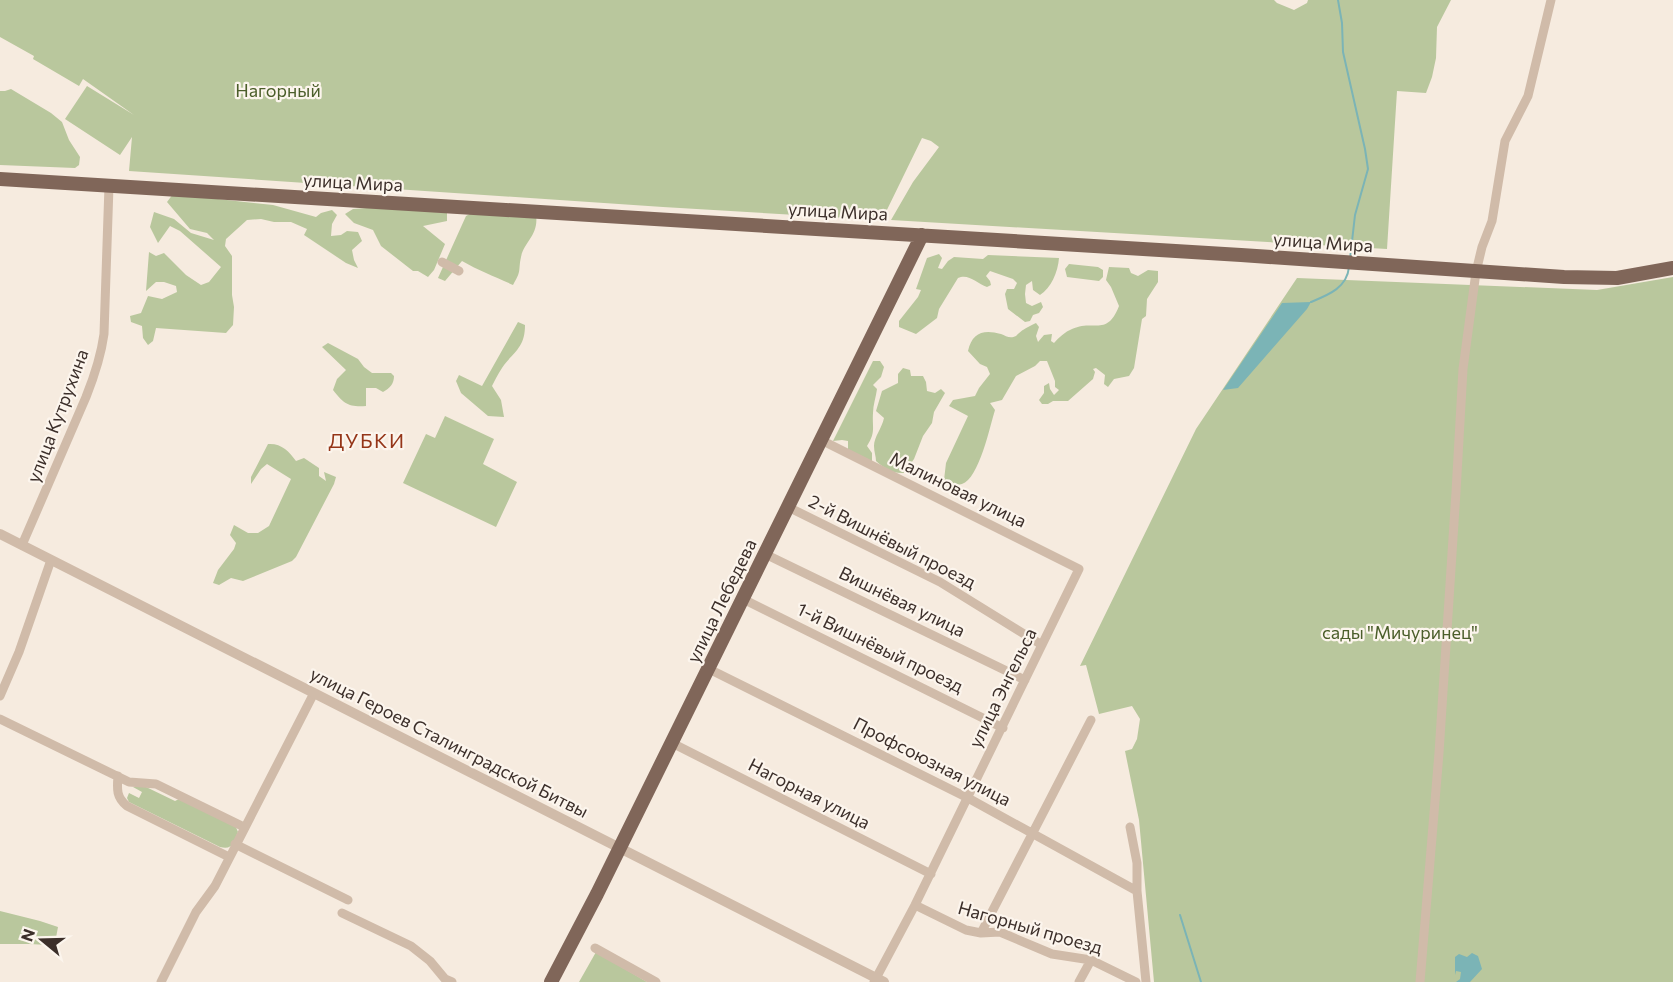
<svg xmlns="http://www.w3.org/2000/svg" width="1673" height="982" font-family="Commissioner,sans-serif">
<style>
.green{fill:#b9c79d}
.water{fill:#7bb4b6}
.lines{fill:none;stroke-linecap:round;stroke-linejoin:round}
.stream{stroke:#7bb4b6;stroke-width:2}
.minor{stroke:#d0bba9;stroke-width:9}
.tertiary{stroke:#d0bba9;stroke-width:10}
.primary{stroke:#806659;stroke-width:14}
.labels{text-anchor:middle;stroke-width:4.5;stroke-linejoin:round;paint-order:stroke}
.park-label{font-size:18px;fill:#4b5e2a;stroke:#fcf5ed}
.street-label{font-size:18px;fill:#3c2f2a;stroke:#fcf5ed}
.neighbourhood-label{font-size:20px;letter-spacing:1.5px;fill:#953619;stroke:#fcf5ed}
</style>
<rect width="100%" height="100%" fill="#f6ebdf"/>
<path class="green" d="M0,0H1274L1277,3L1294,10L1307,3L1308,0H1451L1437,27L1436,58L1432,77L1426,93L1397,91L1387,249L891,220L913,182L939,147L931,141L922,138L882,220L663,207L129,171L132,137L120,155L65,119L87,86L134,115L83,79L79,86L33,59L34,56L0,37Z
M11,89L51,113L62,122L69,140L80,157L79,165L75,168L0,165V91H5Z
M173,194L273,205L316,217L321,213L332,210L337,215L332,224L331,236L341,235L347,231L358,232L362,241L352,250L354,260L358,268L346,263L304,235L307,229L291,222H274L261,219L247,220L226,239L225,246L232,256V295L234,307L233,325L226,333L156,328L153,341L148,345L143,338L142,326L131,322L130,316L141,313L148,296L162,299L177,292L176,286L164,282H156L146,291L149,252L156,256L164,253L186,275L201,285L209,282L221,267L180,231L170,226L158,243L150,227L154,212L174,219L191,233L214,240L207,233L190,229L167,202Z
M380,207L447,213V221L423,226L445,244L434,270L428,277L418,271H413L381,246L373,230L354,223L345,214L353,209Z
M480,209L536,215C539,235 524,242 521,257C518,271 522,270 513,285C496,277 479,271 462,261L445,281L438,278L466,216Z
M939,254L942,258L938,268L942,269L948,261L954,257L983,259L988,255L1059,258C1058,272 1051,288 1040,295L1033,290L1032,281L1026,285L1025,294L1026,303L1032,306L1041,302L1043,307L1039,313L1033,315L1030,321L1025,322L1008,309L1005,294L1007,289H1014L1017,283L1013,279L990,271L986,276L990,281L991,285L987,287C977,283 968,273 958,278L939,309L937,318L916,334L899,327V321L918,297L921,290L916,289L927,258Z
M1069,264L1098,267L1103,270V277L1099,281L1067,277L1065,269Z
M1109,267L1129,268L1131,273L1138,276L1148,270L1158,271V282L1147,299L1146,316L1142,319L1134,368L1129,376L1114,379L1108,387L1104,384L1105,375L1096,368L1093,369L1095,372L1093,379L1068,401H1053L1048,404H1042L1039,400L1044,393V386L1049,383L1050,389L1054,395L1059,390L1055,387V381L1047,361H1040L1035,366L1016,376L1002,400L990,403L995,410C990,426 979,479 962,484C955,486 949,483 944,480L946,463L968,416L949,406L953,400L975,396L979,388L990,374L987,367L980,364L968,351C972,333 983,329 1001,334C1006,336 1010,339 1016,336C1016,336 1022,330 1023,330C1027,327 1032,325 1036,323L1039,327L1036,336L1038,342L1044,335L1052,334L1051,341L1054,343C1059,337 1065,332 1072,329C1094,319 1107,337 1119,306L1111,287L1106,280Z
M1673,277V982H1154L1139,820L1125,751L1132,749L1137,739L1140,719L1132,706L1099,714L1086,665L1080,666L1196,429L1297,278L1597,290Z
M518,322L525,325C525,348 514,351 502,368C498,374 495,380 492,386L501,400L504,417L488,416L461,393L456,381L459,375L482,386Z
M328,343L358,359L364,367L372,373H391L394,376C394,384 390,388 383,392L376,388H366V406C348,407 344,404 333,390L337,379L346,370L322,347Z
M873,361H880L884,367L881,377L873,385L877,389C876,397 873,405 873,413C872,428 876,432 867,446L872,453V463L848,449V441L842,440L833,441Z
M903,368L910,370L911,376H923L926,382L927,391L935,393L941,389L945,393L934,412L932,423L923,436L914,459L904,473C893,474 884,468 876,461C876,456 874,452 874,446C874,437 882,428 884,418L876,411L882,391L898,383V374Z
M445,416L494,439L483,464L517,482L496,527L403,483L426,434L435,438Z
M268,444C281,443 289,451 296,461L304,458L319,468V476L326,481L324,472L336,477L334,484L296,557L292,561L243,581L231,578L219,585L213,583L218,570L234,549L236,543L230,535L234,525L248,533H258L269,526L291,479L267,464L261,469L251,484V477Z
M144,786L175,801L181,798L235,825L238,832C233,843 233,850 220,847L129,802L127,798L129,793L139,798L142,792L133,787Z
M0,911L40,921L58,927L55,943L49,945L29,944H0Z
M596,952L647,982H579Z"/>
<path class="water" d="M1311,302L1307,309L1238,388L1223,390L1282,303Z
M1472,953L1478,956L1482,969L1470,982H1456L1460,979L1461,972L1456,971L1455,975V957L1459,954L1467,957Z"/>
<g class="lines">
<path class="stream" d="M1338,0L1342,23L1343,52L1365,149L1368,169L1355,215L1350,259
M1311,302C1328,295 1347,288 1349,267
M1180,915L1201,982"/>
<path class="minor" d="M442,262L459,271
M821,440L1079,569L915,905L874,982
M788,507L940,582L1042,645
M22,545L86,397C94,377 101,356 104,334L109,186
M765,554L1025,680
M743,599L1003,728
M709,669L968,798L1137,891
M0,696L19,652L51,560
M0,719L129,782L156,784L244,827
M672,743L931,874
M118,776C117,789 116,797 127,806L229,857
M1130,827L1137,863V891L1146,982
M235,844L348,900
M915,905L966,930L981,933L1000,932L1052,954L1091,960L1136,982
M342,913L411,946L430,961L445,979L452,982
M981,933L1091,720
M595,948L656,982
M161,982L196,912L215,886L314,693
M1079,982L1091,960
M1420,982L1439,753L1456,492L1463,369L1476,272L1482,247L1492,221L1505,141L1528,96L1551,0"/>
<path class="tertiary" d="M0,534L884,982"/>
<path class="primary" d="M0,179L1241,255L1564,277L1617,278L1673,268
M551,982L597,894L922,235"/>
</g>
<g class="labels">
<g class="park-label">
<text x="278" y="97">Нагорный</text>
<text x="1400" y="639">сады "Мичуринец"</text>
</g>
<g class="street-label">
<text transform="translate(353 183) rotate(3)" y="6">улица Мира</text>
<text transform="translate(838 212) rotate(3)" y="6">улица Мира</text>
<text transform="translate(1323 243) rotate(4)" y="6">улица Мира</text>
<text transform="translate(58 416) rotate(-69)" y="6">улица Кутрухина</text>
<text transform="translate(958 490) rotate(26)" y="6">Малиновая улица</text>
<text transform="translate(892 542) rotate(27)" y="6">2-й Вишнёвый проезд</text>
<text transform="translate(722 601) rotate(-64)" y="6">улица Лебедева</text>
<text transform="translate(902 602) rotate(26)" y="6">Вишнёвая улица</text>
<text transform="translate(880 648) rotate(26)" y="6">1-й Вишнёвый проезд</text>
<text transform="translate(1003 688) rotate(-64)" y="6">улица Энгельса</text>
<text transform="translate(449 743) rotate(27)" y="6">улица Героев Сталинградской Битвы</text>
<text transform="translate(932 762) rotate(27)" y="6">Профсоюзная улица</text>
<text transform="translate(809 794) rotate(27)" y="6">Нагорная улица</text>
<text transform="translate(1030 928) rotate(16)" y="6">Нагорный проезд</text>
</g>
<g class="neighbourhood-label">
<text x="367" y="448">ДУБКИ</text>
</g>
</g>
<g transform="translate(42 940) rotate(289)" stroke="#fcf5ed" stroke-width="4.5" paint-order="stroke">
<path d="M0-4.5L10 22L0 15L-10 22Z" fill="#3c2f2a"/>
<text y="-9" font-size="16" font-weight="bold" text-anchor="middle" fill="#3c2f2a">N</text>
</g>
</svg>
